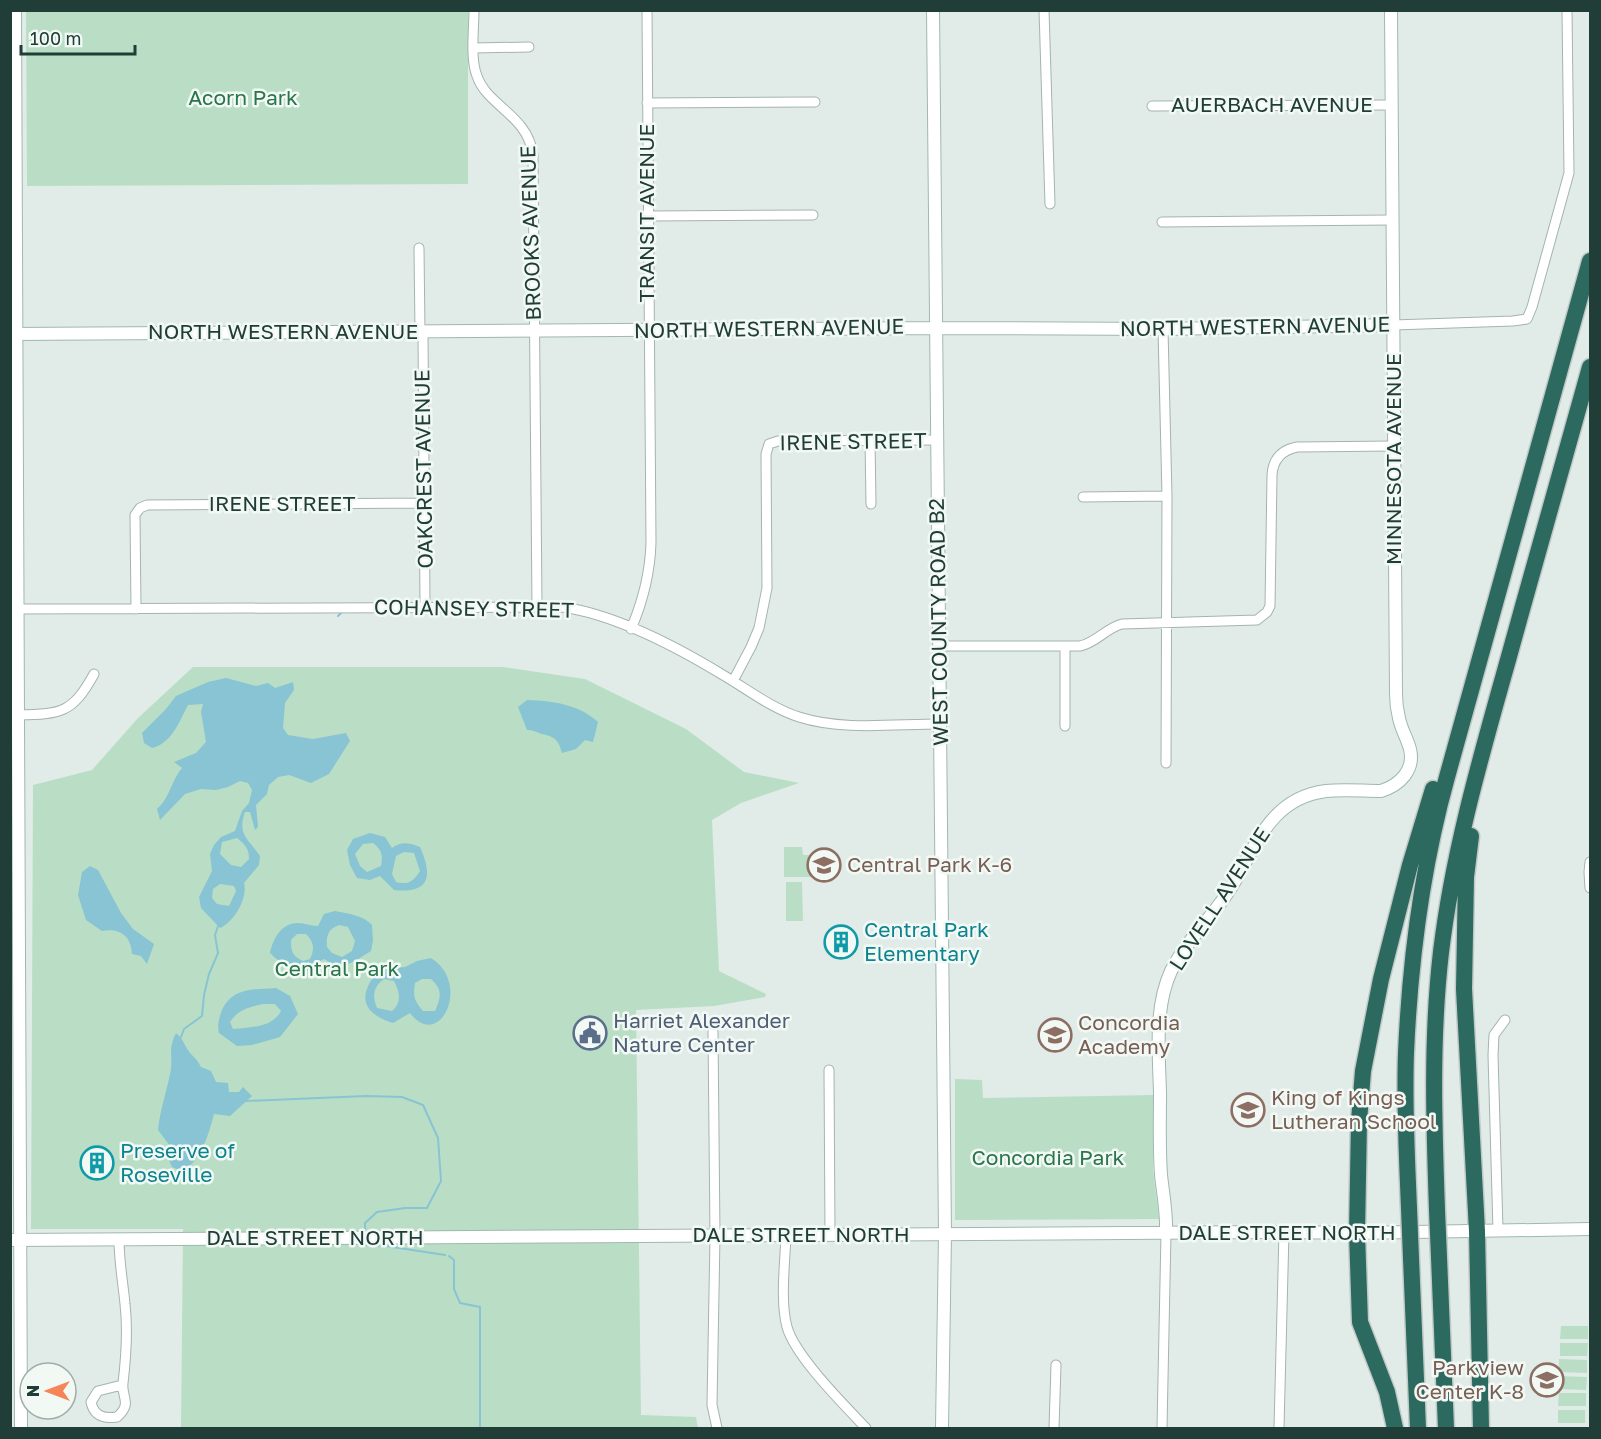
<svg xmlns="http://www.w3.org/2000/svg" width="1601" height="1439" font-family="'Golos Text',sans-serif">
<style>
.green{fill:#b9dec5}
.water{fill:#88c4d3;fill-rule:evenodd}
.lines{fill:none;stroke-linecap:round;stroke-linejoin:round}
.stream{stroke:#88c4d3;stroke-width:2}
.street-casing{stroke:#a4b4af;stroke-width:11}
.secondary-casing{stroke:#9fb8b0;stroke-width:14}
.highway-casing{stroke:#c1c9c7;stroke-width:19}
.street{stroke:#fff;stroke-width:9}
.secondary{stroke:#fff;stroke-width:12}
.highway{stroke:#2c6a60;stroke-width:16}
.highway-bridge-casing{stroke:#c1c9c7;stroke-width:19;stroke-linecap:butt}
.highway-bridge{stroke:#2c6a60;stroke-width:16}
.labels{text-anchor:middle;stroke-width:5;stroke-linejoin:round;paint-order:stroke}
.park-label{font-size:21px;fill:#2a754b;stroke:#f2f9f5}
.street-label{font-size:21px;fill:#213d37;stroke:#f2f9f5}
.education-label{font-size:21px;fill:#785e54;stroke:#f2f9f5;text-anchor:start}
.culture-label{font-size:21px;fill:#0d838f;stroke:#f2f9f5;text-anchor:start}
.service-label{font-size:21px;fill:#4e5e75;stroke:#f2f9f5;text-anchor:start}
</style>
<rect width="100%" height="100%" fill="#e1ece8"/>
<path class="green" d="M26,11H468V184L27,186Z
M193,667H503L585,679L686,729L744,772L799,783L741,803L712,820L719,971L766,994L765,997L714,1006L636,1010L641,1415L696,1417L698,1428H181L183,1229H31L33,785L92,770L138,718Z
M784,847H802L803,855H817V877H784Z
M786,882H802L803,921H786Z
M955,1079L982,1080L983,1098L1153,1095V1170L1159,1219L955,1220Z
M1561,1326H1588V1339H1560Z
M1560,1343H1588L1587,1356H1560Z
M1559,1359L1587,1360V1373L1559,1372Z
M1559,1376L1587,1377L1586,1390L1559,1389Z
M1559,1393H1586V1406H1558Z
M1558,1410H1585V1423H1558Z"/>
<path class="water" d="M226,678L256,686L268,683L275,688L293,682L294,690L285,703L283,728L288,735L313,739L346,733L350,741L329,774L311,783L289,775L278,777L269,785L267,794L256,805L258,827L255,830L250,812H245C237,835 248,838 260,856L259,865L244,883C248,898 234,922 220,928L201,908L199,897L212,871L210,854L214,845L221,837L235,831L242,811L249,803L252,790L248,783L240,781L228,787L216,790L201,789L185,794L160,820L157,809C170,798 171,781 182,768L174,762L196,753L206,742L201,712L203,704L188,705C179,722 172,743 152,748L144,743L142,733L166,709L176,696L208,682ZM237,838C245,844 249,849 249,859L241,867L231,865L220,854L222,842ZM220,884L234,886L236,891L229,906L217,904L212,898L213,889Z
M527,700C553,701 578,704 598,722L593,742L585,740L576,749L562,753C558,739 555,737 542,734C536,732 533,730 527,730L518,707Z
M370,833L385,837L392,848C402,841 409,843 420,847C433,876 430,894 394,890L380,876L370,880L357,878L350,865L347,850L353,839ZM373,843C382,850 383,855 381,866L367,872L360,866L355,854L363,844ZM404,852L414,853L420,871C413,882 408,885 396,882L392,874L396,856Z
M90,866L98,870L121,913L133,929L154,944L147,964L141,956L132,954C131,935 119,928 102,931L86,920L78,895L82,872Z
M335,911C349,914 363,915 372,925L373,940L371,951L355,961L339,968L324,959L320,961L319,967C301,976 284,967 270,953C273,939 281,923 298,923C305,923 310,926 318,926L324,914ZM339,925L348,927L355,941L352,951L342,957L332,953L327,947C326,936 328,929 339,925ZM297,934H306C314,942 315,949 310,959L303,961C292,956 291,951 291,940Z
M431,958C472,983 440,1052 410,1013L393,1023C360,1013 358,994 379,970L405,967L417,961ZM384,979L394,981C400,993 402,1002 392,1011L377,1008C372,996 373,987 384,979ZM422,979H431C443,990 441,997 435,1011H423C414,1001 413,996 415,983Z
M276,988L290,996L298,1014L280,1037L252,1045L237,1046L219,1033C217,1025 219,1018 222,1010C233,987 253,990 276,988ZM263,1004H275L281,1011C272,1028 251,1027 233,1029L230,1022C238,1010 249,1007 263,1004Z
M176,1033C184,1039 185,1048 191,1054C196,1059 198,1061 201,1067L211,1071L216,1082L228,1083L229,1092H239L243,1087L252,1096L230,1116L214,1114C208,1137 202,1156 184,1172L172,1167L169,1160L173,1150L158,1130C160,1110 166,1094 170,1074C174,1058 167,1051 176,1033Z"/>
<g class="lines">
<path class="stream" d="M487,603L531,602L535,599
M338,616L343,611
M181,1037L184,1029L202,1016L204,995L209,974L218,953L215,935L218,926
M245,1101L366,1096L402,1097L423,1105L438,1138L441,1181L427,1208H405L377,1212L365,1223V1231
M365,1245L386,1246L445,1255
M449,1256L454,1260V1289L460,1303L480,1307V1428"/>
<g class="street-casing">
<path id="street" d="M474,10C474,29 470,59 477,76C487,106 528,115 533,155L537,606
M1044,10L1050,204
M474,48L529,47
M647,103L815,102
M1152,106L1392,105
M648,216L813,215
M1162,222L1392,220
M419,248L420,332
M1393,325L1513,321L1527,319L1532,307L1569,173L1567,10
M1163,329L1167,496L1166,763
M423,332L425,607
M870,440L871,504
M1083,497L1167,496
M17,609L563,607C616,615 677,647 723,675C747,689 771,708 799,717C843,731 894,724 940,724
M136,609L135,515L140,508L147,505L424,503
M631,629C643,601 650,574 651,543L647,10
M939,646H1080C1096,643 1106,628 1122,624L1257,620L1267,612L1270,606L1272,475C1273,459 1282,450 1297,447L1394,446
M1065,646V726
M733,681L751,647L759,628L767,588L766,454L769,444L778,441L937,440
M17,715C61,714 72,714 94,674
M1590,862L1589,872L1590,888
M713,1032L715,1236L712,1405L717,1428
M829,1070L830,1235
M1498,1230L1493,1055L1494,1035L1505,1020
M786,1235C785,1263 780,1301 787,1327C795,1356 844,1405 866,1428
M119,1239C119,1262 123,1282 125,1304C128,1330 126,1358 123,1383C121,1397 133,1403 117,1417C103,1419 94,1416 91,1402L98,1391L122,1385
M1054,1428L1056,1365
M1162,1428L1166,1233
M1279,1428L1284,1232"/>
</g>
<g class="secondary-casing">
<path id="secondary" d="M15,10L21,1428
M933,10L945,1234L942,1428
M11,334L936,328L1163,329L1393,325
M1166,1233C1167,1213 1163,1194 1161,1175C1159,1147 1160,1120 1160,1093C1159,1053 1154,1008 1171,971C1187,939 1214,916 1232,886C1257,844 1271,798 1326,791C1344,789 1363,791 1381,791C1400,785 1415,770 1410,749C1407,738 1401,729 1399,718C1397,710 1396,702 1396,694L1391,10
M10,1240L1284,1232L1357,1233L1590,1229"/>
</g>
<g class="highway-casing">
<path id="highway" d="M1471,836L1466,877L1464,989L1477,1231L1481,1428
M1409,1208C1407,1157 1404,1105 1406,1053C1410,960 1422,867 1447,777L1590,261
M1437,1210C1434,1124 1431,1038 1441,952C1453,852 1481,756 1508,660C1535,562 1563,464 1590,367
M1439,1257L1446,1428
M1411,1258L1418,1428
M1395,1428L1387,1392L1360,1322L1357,1233L1359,1121L1363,1071L1381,979L1410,865L1433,789"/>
</g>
<use href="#street" class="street"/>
<use href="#secondary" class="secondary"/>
<use href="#highway" class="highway"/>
<g class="highway-bridge-casing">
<path id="highway-bridge" d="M1409,1208L1411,1258
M1437,1210L1439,1257"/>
</g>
<use href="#highway-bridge" class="highway-bridge"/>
</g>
<defs>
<g id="school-ring" transform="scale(1.725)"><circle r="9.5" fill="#f2f9f5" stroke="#8d6e63" stroke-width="1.5"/><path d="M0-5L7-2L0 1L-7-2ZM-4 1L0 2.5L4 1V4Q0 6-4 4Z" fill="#8d6e63"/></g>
<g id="building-ring" transform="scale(1.725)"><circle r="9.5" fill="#f2f9f5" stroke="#0f9aa8" stroke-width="1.5"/><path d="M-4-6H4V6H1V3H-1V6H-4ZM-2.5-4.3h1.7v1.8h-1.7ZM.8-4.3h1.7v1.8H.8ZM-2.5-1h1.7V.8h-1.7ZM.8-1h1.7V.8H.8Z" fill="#0f9aa8"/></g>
<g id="civic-ring" transform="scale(1.725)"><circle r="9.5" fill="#f2f9f5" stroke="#5c6f8a" stroke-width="1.5"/><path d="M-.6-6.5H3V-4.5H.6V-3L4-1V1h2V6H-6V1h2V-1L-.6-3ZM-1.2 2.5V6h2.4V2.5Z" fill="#5c6f8a"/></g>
</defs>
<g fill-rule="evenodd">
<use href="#school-ring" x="824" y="865"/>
<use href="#building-ring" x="841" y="942"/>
<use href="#civic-ring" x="590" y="1033"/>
<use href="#school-ring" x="1055" y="1035"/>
<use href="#school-ring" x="1248" y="1110"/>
<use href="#building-ring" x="97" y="1163"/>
<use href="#school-ring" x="1547" y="1380"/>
</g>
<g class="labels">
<g class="park-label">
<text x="243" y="105">Acorn Park</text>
<text x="337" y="976">Central Park</text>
<text x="1048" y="1165">Concordia Park</text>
</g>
<g class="street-label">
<text x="1272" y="112">AUERBACH AVENUE</text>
<text transform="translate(647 213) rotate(-90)" y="7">TRANSIT AVENUE</text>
<text transform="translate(531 233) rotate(-92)" y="7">BROOKS AVENUE</text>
<text transform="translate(1255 327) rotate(-1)" y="7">NORTH WESTERN AVENUE</text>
<text transform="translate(769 329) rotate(-1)" y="7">NORTH WESTERN AVENUE</text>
<text x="283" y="339">NORTH WESTERN AVENUE</text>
<text transform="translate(853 442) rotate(-1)" y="7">IRENE STREET</text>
<text transform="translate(1394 459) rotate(-90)" y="7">MINNESOTA AVENUE</text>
<text transform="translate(424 469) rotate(-91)" y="7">OAKCREST AVENUE</text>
<text x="282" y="511">IRENE STREET</text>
<text transform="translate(474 609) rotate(1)" y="7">COHANSEY STREET</text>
<text transform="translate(939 622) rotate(-91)" y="7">WEST COUNTY ROAD B2</text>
<text transform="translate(1220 899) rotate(-57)" y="7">LOVELL AVENUE</text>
<text x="1287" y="1240">DALE STREET NORTH</text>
<text x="801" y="1242">DALE STREET NORTH</text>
<text x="315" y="1245">DALE STREET NORTH</text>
</g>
<g class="education-label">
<text x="847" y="872">Central Park K-6</text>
<text x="1078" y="1030">Concordia<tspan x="1078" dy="24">Academy</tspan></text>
<text x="1271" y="1105">King of Kings<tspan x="1271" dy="24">Lutheran School</tspan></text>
<text x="1524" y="1375" text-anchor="end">Parkview<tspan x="1524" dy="24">Center K-8</tspan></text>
</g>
<g class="culture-label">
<text x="864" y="937">Central Park<tspan x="864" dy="24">Elementary</tspan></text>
<text x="120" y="1158">Preserve of<tspan x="120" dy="24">Roseville</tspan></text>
</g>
<g class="service-label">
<text x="613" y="1028">Harriet Alexander<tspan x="613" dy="24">Nature Center</tspan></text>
</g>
</g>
<rect width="1601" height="1439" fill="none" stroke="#213d37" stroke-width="24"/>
<g transform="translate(48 1391) rotate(270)"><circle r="28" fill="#f2f9f5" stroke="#9eaea9" stroke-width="1.5"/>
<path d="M0-4.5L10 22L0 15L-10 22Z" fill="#f58456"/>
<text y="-9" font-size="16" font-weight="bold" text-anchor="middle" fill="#213d37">N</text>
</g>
<path d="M21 45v9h114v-9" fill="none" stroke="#213d37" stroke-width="3"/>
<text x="30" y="45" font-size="18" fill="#213d37" stroke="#f2f9f5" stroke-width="4.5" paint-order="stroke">100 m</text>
</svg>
